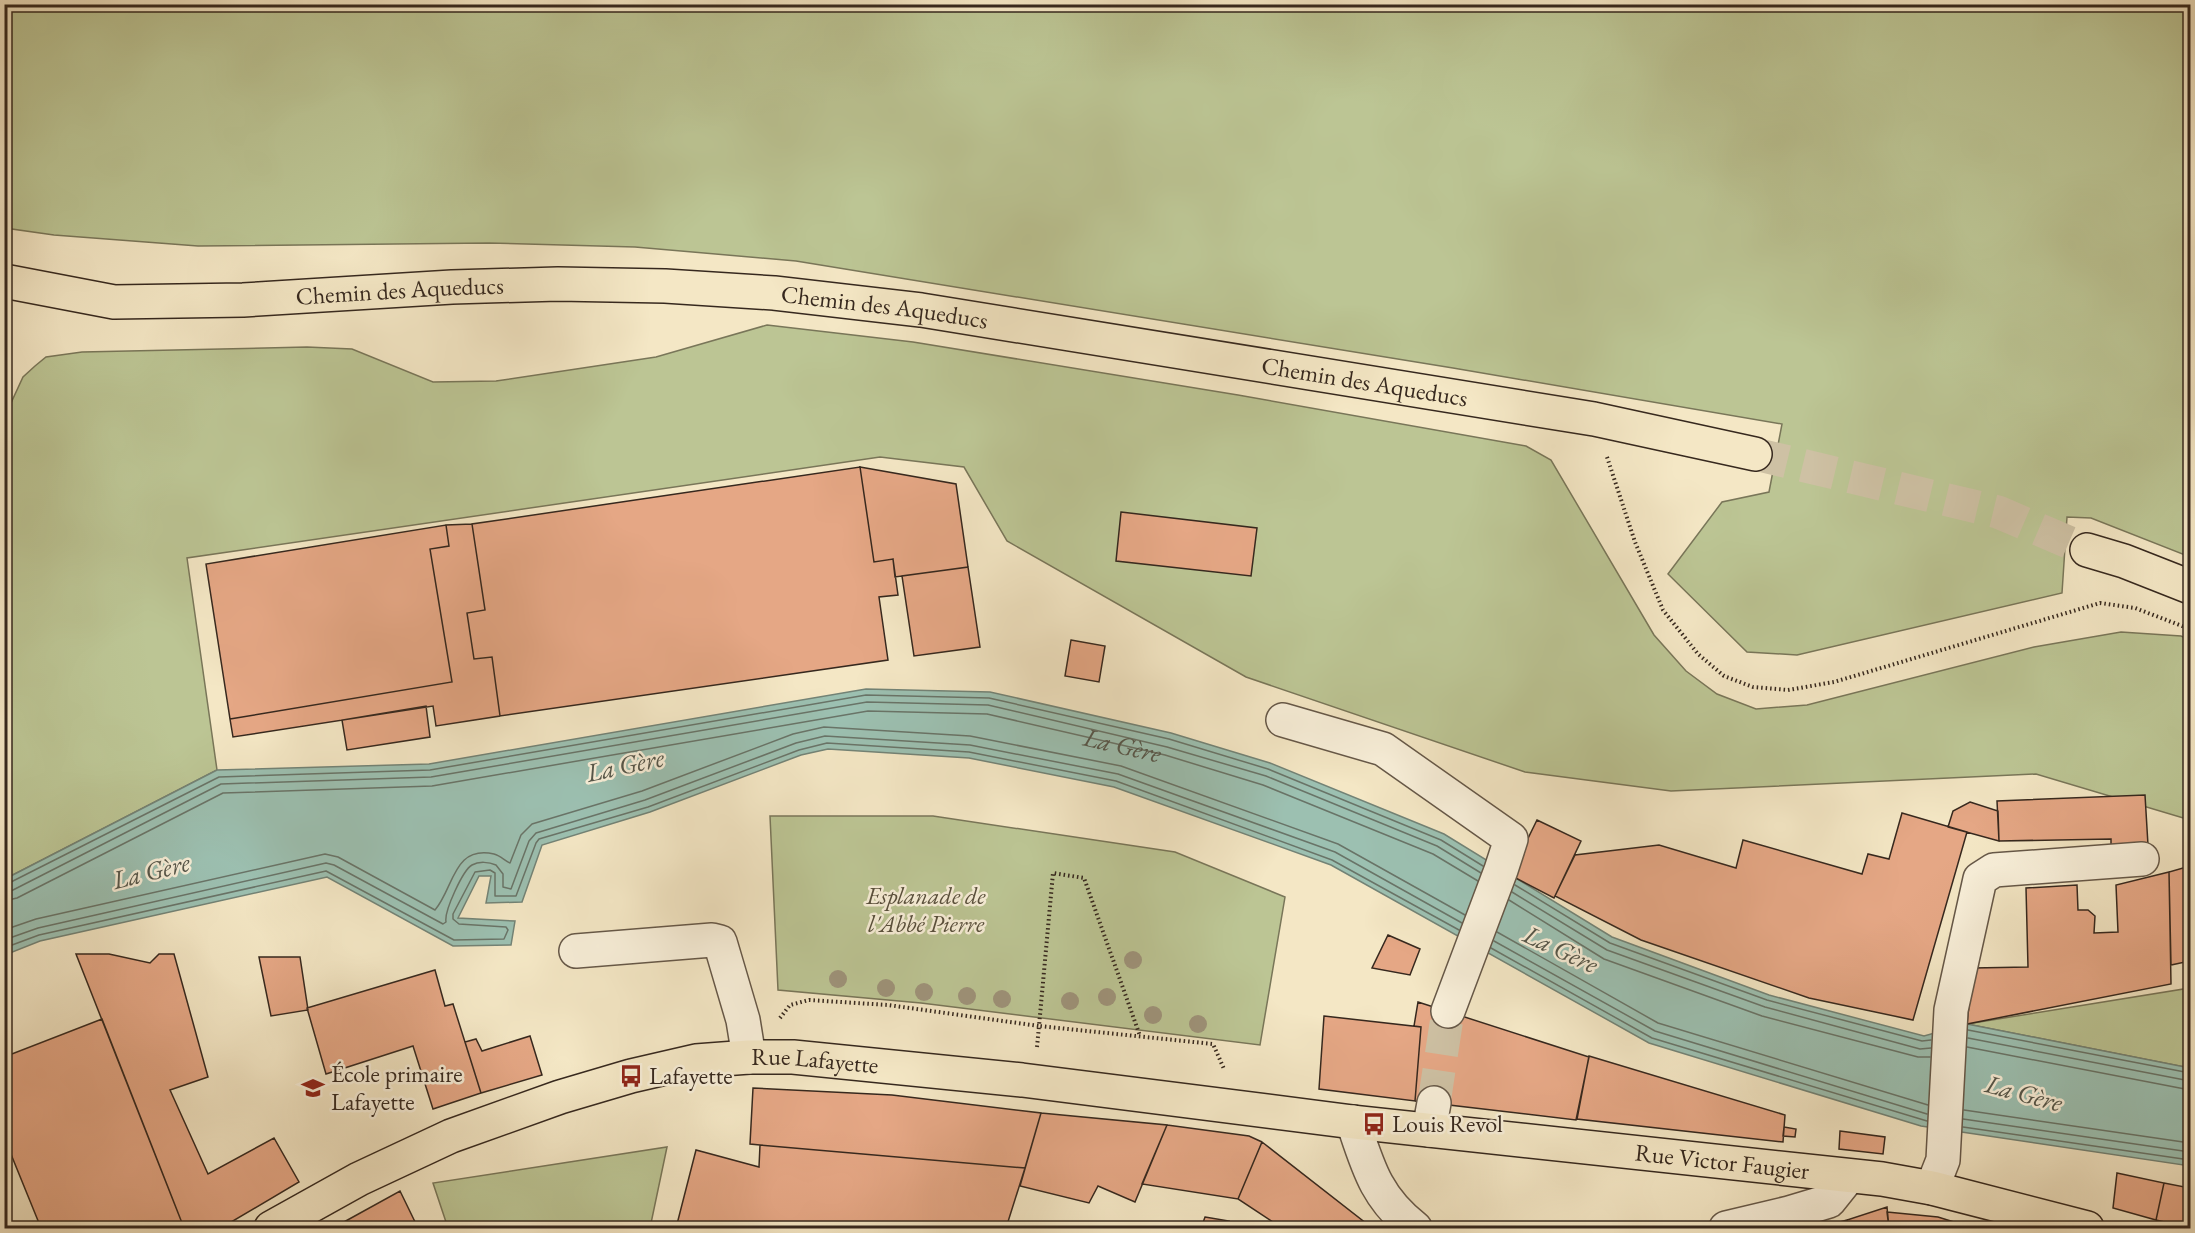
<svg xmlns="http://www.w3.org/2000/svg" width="2195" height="1233" font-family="'EB Garamond',serif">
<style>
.green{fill:#bcc594;stroke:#797659;stroke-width:1.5}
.water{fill:#9cc0b1;stroke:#738376;stroke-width:1.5}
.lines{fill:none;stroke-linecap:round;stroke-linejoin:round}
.shore{stroke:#697468;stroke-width:1.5}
.building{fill:#e5a785;stroke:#36281e;stroke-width:1.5}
.minor-tunnel{stroke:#cec1a4;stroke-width:33;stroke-dasharray:33 16;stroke-linecap:butt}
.major-tunnel{stroke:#cec1a4;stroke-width:33;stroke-dasharray:33 16;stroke-linecap:butt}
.minor-casing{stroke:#665848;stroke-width:36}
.major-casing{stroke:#36281e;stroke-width:36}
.path{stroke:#36281e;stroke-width:4;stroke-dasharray:1.5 3;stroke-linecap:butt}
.minor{stroke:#f8efd9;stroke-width:33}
.major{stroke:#f4e7c5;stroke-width:33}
.tree{fill:#9e937a}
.labels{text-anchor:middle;stroke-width:5;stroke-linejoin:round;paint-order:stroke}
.street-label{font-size:24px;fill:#36281e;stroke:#f8efd9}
.park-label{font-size:24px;font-style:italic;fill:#584f3c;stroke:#f8efd9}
.poi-label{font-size:24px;fill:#36281e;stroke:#f8efd9;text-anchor:start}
.water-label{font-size:26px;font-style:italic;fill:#55564a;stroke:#f8efd9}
</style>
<rect width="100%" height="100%" fill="#f4e7c5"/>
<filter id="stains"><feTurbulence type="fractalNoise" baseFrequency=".00333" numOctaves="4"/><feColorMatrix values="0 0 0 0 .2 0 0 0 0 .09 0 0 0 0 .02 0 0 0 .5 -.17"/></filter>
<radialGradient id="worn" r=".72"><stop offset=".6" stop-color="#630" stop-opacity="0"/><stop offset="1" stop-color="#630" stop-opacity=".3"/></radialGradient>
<path class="green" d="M5,4L2190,5V557L2091,518L2067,517L2062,593L1797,655L1747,652L1668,574L1722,502L1769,492L1782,424L1453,368L796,261L635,247L489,243L198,246L54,235L5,228Z
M767,325L913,342L1238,395L1526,446L1551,460L1654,635L1686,671L1717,694L1756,709L1807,705L2034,647L2121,632L2181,636L2190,640V820L2036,774L1671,791L1525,772L1246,677L1007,541L964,467L880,457L187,558L217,770L5,879V416L23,377L35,366L46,357L82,352L307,347L352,349L433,382L496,381L656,357Z
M770,816H933L1175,852L1285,897L1260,1045L921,1003L778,990Z
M2190,988V1068L1967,1024Z
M667,1147L650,1228H448L433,1183Z"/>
<path class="water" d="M866,689L990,692L1171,733L1270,763L1444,834L1612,937L1769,995L1924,1036L1967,1024L2190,1068V1166L1921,1126L1649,1043L1331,865L1114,787L969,758L828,749L801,755L650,812L542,845L522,902L486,903L491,876H479L458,918L515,921L511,945L453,946L327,877L40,941L5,955V879L217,770L429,764Z"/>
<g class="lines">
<g class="shore">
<path d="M4,884L9,883L219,777L430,770L866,695L989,698L1169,739L1268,769L1441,840L1483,866"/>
<path d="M1515,885L1610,943L1767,1000L1922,1041L1931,1040"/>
<path d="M4,892L13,890L221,784L431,777L867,702L988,705L1167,747L1266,776L1437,846L1481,873"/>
<path d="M1512,892L1607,950L1765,1007L1920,1049L1931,1048"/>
<path d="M1509,900L1604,959L1762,1016L1918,1057H1930"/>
<path id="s1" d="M4,901L17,898L223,793L432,786L868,711L987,714L1165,755L1263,785L1433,854L1478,881"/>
<path d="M4,930L36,919L325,854L338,857L435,910C454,888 453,845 494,854C501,856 505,861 510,863L521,835L532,824L642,791L793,734L824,727L970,736L1121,766L1338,844L1465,915"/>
<path d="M1497,932L1658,1023L1928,1105"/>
<path d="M4,940L38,928L326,863L334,865L443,924L446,922C444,911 463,870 472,865C479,861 489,862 496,865L503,874V887L511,889L529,841L536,833L645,800L796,743L825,736L970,745L1118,774L1335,852L1462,923"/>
<path d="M1494,941L1655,1031L1927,1114"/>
<path d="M4,948L39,935L326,871L454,940L504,939L508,930L506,927L459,924L453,919V914L475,872L490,870L495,873V896H516L536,843L539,839L648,807L799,750L827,743L969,752L1116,781L1332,860L1459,930"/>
<path d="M1491,948L1652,1038L1927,1121"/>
<path d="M1968,1030L2190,1073"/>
<path d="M1968,1038L2190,1081"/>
<path d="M1967,1047L2190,1090"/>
<path d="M1964,1110L2190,1143"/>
<path d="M1963,1119L2190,1152"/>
<path d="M1963,1127L2190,1160"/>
</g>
</g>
<path class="building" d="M860,467L874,562L893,559L898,595L879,597L888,660L500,716L492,657L474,659L467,613L485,610L472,524Z
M860,467L956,484L968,567L895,577L893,559L874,562Z
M1121,512L1257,528L1251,576L1116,561Z
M472,524L485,610L467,613L474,659L492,657L500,716L436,726L433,706L233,737L230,719L452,682L430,549L449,546L446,525Z
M446,525L449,546L430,549L452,682L230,719L206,564Z
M968,567L980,647L914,656L902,576Z
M1071,640L1105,646L1099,682L1065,676Z
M426,706L430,737L347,750L342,720Z
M2145,795L2148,845L2111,846V839L1999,841L1997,801Z
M1970,802L1998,811L1999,841L1948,827L1953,811Z
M1902,813L1967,832L1913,1020L1809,998L1641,940L1555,896L1575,855L1659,845L1736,868L1743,840L1862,874L1868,854L1889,859Z
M1537,820L1581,841L1554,898L1510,875Z
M2190,866V961L2171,965L2169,872Z
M2169,872L2171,984L1967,1024L1973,968L2028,967L2026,888L2077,885L2078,910H2088L2095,916L2094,933L2118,932L2116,885Z
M1388,935L1420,949L1410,975L1372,968Z
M76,954H109L150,963L159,954H174L208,1077L170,1090L208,1174L274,1138L299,1182L221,1228H184Z
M259,957H300L308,1010L271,1016Z
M435,970L445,1006L453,1004L481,1093L433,1109L413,1046L326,1074L307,1008Z
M1418,1002L1589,1057L1576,1120L1415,1101L1421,1027L1414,1026Z
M1324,1016L1421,1027L1415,1101L1319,1089Z
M102,1019L184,1228H41L4,1137V1057Z
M530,1036L542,1075L481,1093L465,1042L476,1039L482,1051Z
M1589,1056L1785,1115L1783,1142L1577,1119Z
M753,1088L892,1095L1041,1113L1025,1168L760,1145L750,1144Z
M1041,1113L1167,1125L1135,1202L1098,1186L1089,1203L1020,1186Z
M1167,1125L1249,1136L1262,1142L1238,1199L1142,1184Z
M1784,1127L1796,1129L1795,1137L1783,1136Z
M1840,1131L1885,1137L1883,1154L1839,1149Z
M1262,1142L1367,1224L1365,1228H1282L1238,1199Z
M760,1145L1025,1168L1006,1228H676L696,1150L759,1167Z
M2117,1173L2164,1183L2156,1220L2113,1208Z
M2164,1183L2190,1188V1228L2156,1220Z
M400,1191L418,1228H333Z
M1887,1207L1889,1228H1847V1220Z
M1887,1212L1938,1217L1970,1227L1889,1228Z
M1205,1217L1229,1221L1226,1228H1201Z
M1847,1220V1228H1818Z"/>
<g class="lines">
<path class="minor-tunnel" d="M1434,1103L1448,1011"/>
<path class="major-tunnel" d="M1755,454L1998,512L2087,550"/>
<g class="minor-casing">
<path id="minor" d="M1283,720L1383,749L1511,839L1501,870L1448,1011
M576,951L712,940L720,942L743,1020L749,1057
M1353,1122C1368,1167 1376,1198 1415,1228
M1429,1130L1434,1103
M1932,1188L1943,1160L1951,1010L1980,879L1994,870L2142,859
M1726,1228L1789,1213L1829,1201L1849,1176"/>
</g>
<g class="major-casing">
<g id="major">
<path id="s2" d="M4,281L114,302L243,300L452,287L558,284L665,286L774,293L921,310L1594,419L1755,454"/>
<path d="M2087,550L2124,561L2190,587"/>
<path id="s3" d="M271,1228L359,1179L451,1136L560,1097L631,1076L696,1061L749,1057H793L1022,1080L1353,1122L1882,1179L1932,1188L2087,1228"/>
</g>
</g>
<path class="path" d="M1607,457L1635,542L1663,610L1698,654L1724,676L1753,687L1788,690L1834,682L2100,603L2135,608L2190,629
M780,1018L790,1005L809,1000L888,1005L1039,1026L1053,873L1084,878L1140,1036
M1037,1047L1039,1026L1213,1044L1224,1069"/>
<use href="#minor" class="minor"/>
<use href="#major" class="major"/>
</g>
<g class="tree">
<circle cx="1133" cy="960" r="9"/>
<circle cx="838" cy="979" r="9"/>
<circle cx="886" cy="988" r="9"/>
<circle cx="924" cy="992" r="9"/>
<circle cx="967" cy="996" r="9"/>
<circle cx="1107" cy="997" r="9"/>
<circle cx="1002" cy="999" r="9"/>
<circle cx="1070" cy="1001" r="9"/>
<circle cx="1153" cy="1015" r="9"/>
<circle cx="1198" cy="1024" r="9"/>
</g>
<defs>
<g id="bus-bare" transform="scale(1.8)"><path d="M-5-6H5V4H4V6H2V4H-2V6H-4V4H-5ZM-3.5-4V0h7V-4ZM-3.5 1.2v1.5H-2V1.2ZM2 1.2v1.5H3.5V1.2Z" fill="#8f2418" stroke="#f8efd9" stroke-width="2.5" paint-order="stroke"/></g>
<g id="school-bare" transform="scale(1.8)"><path d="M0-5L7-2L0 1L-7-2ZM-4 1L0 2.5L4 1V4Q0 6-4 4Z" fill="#8f2418" stroke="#f8efd9" stroke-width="2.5" paint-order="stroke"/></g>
</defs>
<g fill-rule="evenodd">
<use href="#bus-bare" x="631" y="1076"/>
<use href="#school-bare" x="313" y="1088"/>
<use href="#bus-bare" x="1374" y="1124"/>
</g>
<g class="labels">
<g class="street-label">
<text dy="8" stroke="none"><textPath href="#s2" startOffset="398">Chemin des Aqueducs</textPath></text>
<text dy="8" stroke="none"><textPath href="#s2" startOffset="884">Chemin des Aqueducs</textPath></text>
<text dy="8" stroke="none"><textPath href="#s2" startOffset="1370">Chemin des Aqueducs</textPath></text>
<text dy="8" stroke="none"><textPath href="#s3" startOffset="578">Rue Lafayette</textPath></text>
<text dy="8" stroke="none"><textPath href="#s3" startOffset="1491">Rue Victor Faugier</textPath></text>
</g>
<g class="park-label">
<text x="926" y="904">Esplanade de<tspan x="926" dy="28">l'Abbé Pierre</tspan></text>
</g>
<g class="poi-label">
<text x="331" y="1082">École primaire<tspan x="331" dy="28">Lafayette</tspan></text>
<text x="649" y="1084">Lafayette</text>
<text x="1392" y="1132">Louis Revol</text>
</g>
<g class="water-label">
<text dy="9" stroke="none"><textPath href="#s1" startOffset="1154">La Gère</textPath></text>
<text transform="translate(625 765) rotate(-12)" y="9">La Gère</text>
<text transform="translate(151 871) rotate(-14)" y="9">La Gère</text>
<text transform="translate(1561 949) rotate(25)" y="9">La Gère</text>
<text transform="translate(2024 1093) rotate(15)" y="9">La Gère</text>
</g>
</g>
<rect width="2195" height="1233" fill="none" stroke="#f4e7c5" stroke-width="24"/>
<rect x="6" y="6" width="2183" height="1221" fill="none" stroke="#36281e" stroke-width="3"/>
<rect x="12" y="12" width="2171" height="1209" fill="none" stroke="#36281e" stroke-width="1.5"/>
<rect width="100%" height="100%" filter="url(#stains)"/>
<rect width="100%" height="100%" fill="url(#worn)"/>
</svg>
